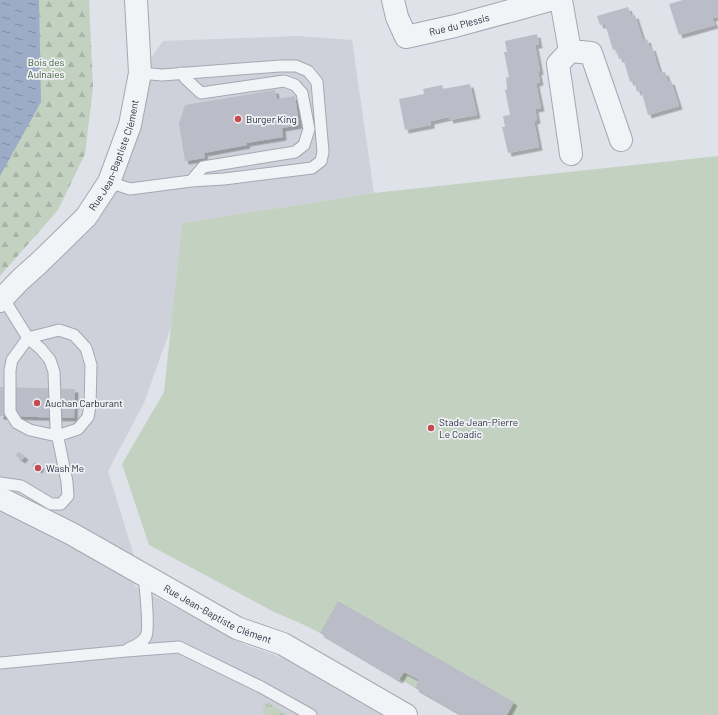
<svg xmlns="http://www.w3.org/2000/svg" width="718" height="715" font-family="Barlow,sans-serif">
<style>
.built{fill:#ced1d9}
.grass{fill:url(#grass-tufts)}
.forest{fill:url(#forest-firs)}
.pitch{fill:#c3d1c1}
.water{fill:url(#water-ripples)}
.building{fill:#babdc7;filter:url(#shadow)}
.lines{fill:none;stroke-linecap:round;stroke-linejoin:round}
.service-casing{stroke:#a5a8b2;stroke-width:13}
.minor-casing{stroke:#a5a8b2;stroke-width:24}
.service{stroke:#f2f3f6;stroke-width:11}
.minor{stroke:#f2f3f6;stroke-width:22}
.poi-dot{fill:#c64b50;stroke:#eff1f5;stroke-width:1.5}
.labels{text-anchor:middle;stroke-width:3.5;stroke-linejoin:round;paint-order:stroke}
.street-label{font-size:10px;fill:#292e3e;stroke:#eff1f5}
.park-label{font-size:10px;fill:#3a5937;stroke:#eff1f5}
.poi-label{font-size:10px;fill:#292e3e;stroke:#eff1f5;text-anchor:start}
</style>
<defs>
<pattern id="grass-tufts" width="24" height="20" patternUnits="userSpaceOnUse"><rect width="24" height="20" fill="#c3d1c1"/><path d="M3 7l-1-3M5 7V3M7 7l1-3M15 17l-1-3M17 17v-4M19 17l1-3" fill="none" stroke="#a8b4a7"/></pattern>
<pattern id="forest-firs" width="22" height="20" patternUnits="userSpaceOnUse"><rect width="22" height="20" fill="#c3d1c1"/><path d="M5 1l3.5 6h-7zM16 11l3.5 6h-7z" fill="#a8b4a7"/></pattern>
<pattern id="water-ripples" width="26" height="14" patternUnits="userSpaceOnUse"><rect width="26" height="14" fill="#9cacc6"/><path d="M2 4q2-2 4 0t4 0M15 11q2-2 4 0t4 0" fill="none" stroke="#7f8ca2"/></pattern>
<filter id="shadow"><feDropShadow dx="3.5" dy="3.5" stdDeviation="0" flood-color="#0004"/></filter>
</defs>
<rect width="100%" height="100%" fill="#dfe2e8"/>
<path class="built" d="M298,36L352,40L374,193L182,223L171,327L144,403L108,471L134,556L135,586L246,645L302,665L387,715H0V294L86,217L140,73L163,41Z"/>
<path class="grass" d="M266,703H269L288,715H263C263,711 262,707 266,703Z"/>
<path class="forest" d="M0,0H89L93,87L85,154L58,210L0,276Z"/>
<path class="pitch" d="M718,156V715H462L320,633L300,623L274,612L149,545L122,464L164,392L182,223L374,193Z"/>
<path class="water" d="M0,0H39L41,102L0,176Z"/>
<path class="building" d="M683,0H718V17L712,18L715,25L679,35L669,4Z
M628,7L631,16L635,15L643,40L647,39L650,48L652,47L660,73L665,72L668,81H671L679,106L648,115L641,90L637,92L634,81L630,82L623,58L619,59L616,49L613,50L605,24L600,25L597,16Z
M537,34L539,45H535L540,71L538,72L540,82L536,83L541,108L535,109L537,120L534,121L539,147L508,153L502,127H505L503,116L510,115L505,90L507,89L506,78L509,77L504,52H507L505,41Z
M470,84L477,115L450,120L449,117L431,121V125L405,130L399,99L424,94L423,89L442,85L443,89Z
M275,90L277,99L295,96L299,125L282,128L283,137L246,143L247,145L204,153L205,158L185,161L179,124L185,105Z
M0,387L75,389L74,418L0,416Z
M18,452L25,456L22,460L16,456Z
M35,462L41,466L39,470L32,466Z
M338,601L514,702L507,715H462L415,688L419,680L404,672L399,680L320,633Z"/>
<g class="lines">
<g class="service-casing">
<path id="service" d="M181,73L186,79L201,93L284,81L295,85L302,93L309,129L304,145L295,152L203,167L191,181
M109,182L130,189L191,181L224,179L312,168L321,161L323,152L317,82L308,71L296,66H280L162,75L140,73
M3,298L28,338L12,360L10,370V412L17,423L30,430L57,436L78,429L88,417L90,406L91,365L86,348L74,335L59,330L28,338
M0,483L21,486L51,504H61L68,496L67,482L56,428L54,372L50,360L41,349L28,338
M128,649C135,646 143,643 146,636C150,628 145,586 144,575
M0,663L126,651L179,647L261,687L311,715"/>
</g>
<g class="minor-casing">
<g id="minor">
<path id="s1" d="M393,0L397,17L406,37L455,26L550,0"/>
<path d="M561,0L570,51L591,53L621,140"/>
<path d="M570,51L558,64L571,154"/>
<path id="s2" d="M0,301L20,280L40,262L86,217L109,182L130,125L140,73L136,0"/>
<path id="s3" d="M0,498L72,534L237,628L283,644L406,715"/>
</g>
</g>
<use href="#service" class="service"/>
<use href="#minor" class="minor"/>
</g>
<g class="poi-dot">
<circle cx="238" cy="119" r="4"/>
<circle cx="37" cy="403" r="4"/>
<circle cx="431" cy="428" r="4"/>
<circle cx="38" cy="468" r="4"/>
</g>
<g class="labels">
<g class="street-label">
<text dy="4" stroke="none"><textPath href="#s1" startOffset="94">Rue du Plessis</textPath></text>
<text dy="4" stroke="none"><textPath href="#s2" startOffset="189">Rue Jean-Baptiste Clément</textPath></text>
<text dy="4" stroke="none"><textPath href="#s3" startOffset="247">Rue Jean-Baptiste Clément</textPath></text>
</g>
<g class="park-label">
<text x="46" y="66">Bois des<tspan x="46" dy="12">Aulnaies</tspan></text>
</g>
<g class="poi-label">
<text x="246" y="123">Burger King</text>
<text x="45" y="407">Auchan Carburant</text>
<text x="439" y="426">Stade Jean-Pierre<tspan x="439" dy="12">Le Coadic</tspan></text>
<text x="46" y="472">Wash Me</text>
</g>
</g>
</svg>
